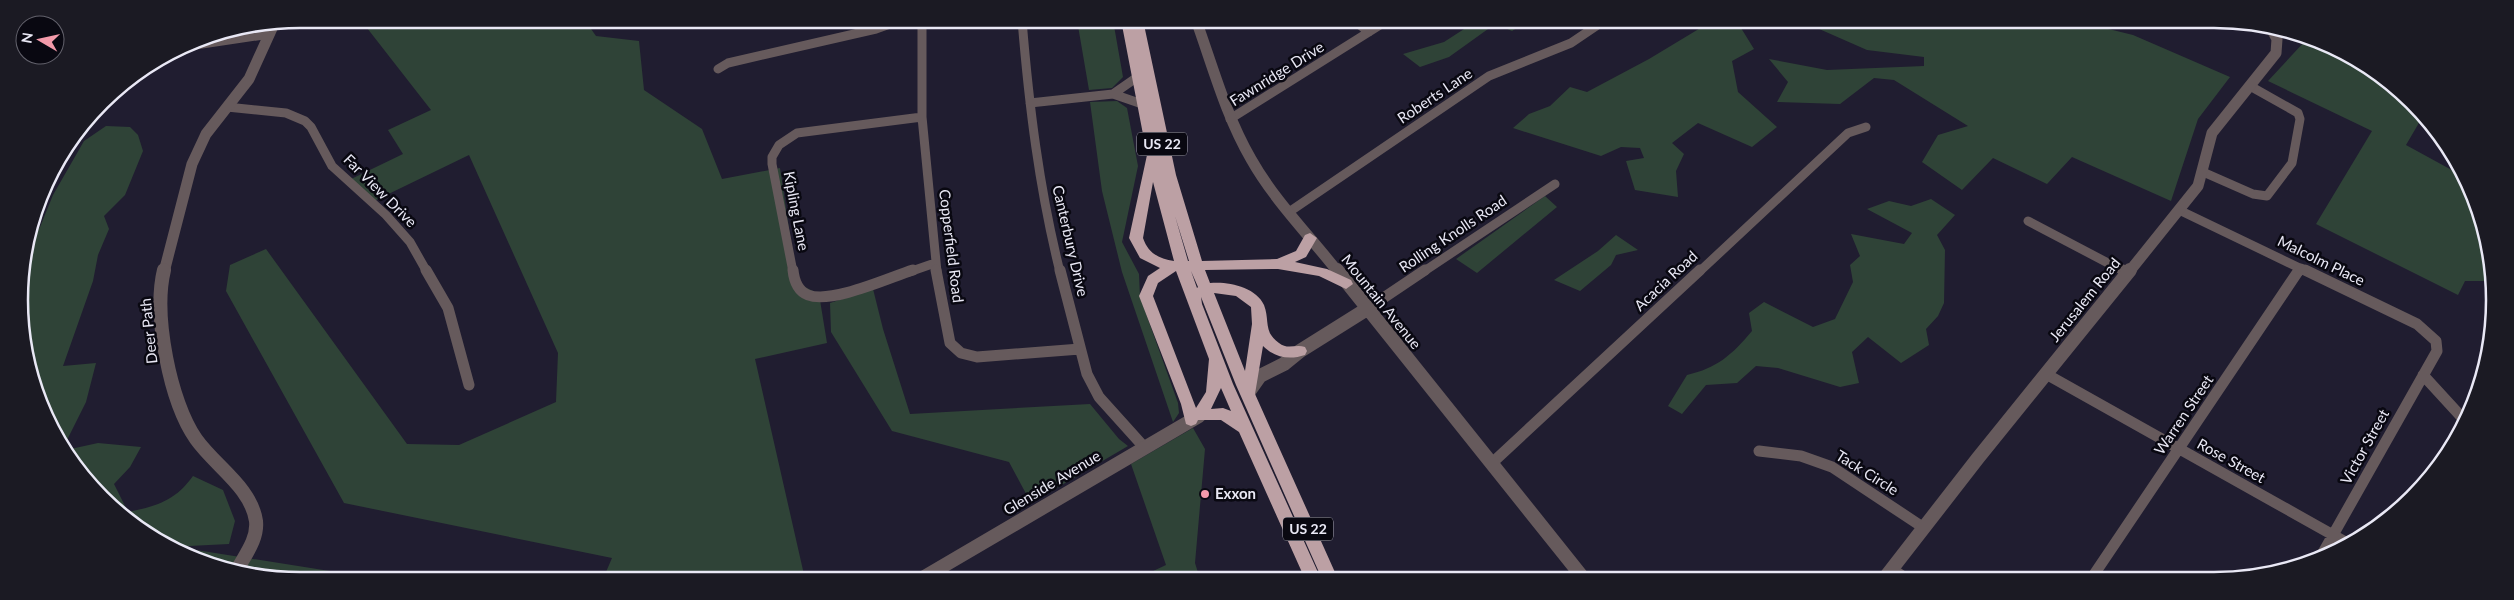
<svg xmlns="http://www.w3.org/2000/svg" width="2514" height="600" font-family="Lato,sans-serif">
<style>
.green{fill:#2f4337}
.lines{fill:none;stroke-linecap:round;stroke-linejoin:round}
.minor-far1{stroke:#665a5c;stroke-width:9}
.minor{stroke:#665a5c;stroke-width:11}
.tertiary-far1{stroke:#665a5c;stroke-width:11}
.tertiary{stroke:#665a5c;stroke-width:14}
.trunk{fill:#bca0a4;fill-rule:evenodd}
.poi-dot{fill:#f39aaa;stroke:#090811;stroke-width:2}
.labels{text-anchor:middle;stroke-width:5;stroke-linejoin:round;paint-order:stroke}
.shield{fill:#090811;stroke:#a6a5b1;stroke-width:1}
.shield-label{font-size:14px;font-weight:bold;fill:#e9e8f5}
.street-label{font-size:15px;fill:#e9e8f5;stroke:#090811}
.poi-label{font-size:15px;font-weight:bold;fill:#e9e8f5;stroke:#090811;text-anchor:start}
.rim{fill:none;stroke:#e9e8f5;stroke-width:2.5}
</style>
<rect width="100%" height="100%" fill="#201d30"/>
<path class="green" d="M360,19H584L596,36L639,41L644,90L702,129L722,179L780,168L797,283L819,294L827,343L755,359L805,579H603L612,558L344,503L226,291L230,265L266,249L407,444L459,445L556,402L558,353L469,155L374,201L347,181L403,154L388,130L431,110Z
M1077,20H1113L1123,77L1112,88L1089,90Z
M1478,20H1530L1512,31L1495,24L1449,57L1420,67L1403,54L1444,42Z
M1712,21H1757L1741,28L1754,49L1732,61L1738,92L1777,127L1752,147L1698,123L1672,143L1684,154L1676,171L1678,197L1635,190L1626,161L1644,158L1640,148L1621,147L1601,156L1513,128L1529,114L1550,106L1570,87L1587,92L1649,59Z
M1801,21H2076L2133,35L2230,77L2198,119L2171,201L2072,157L2047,184L1993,158L1962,190L1922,162L1938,135L1968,126L1894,80L1874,78L1840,104L1777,102L1788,82L1769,59L1827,70L1924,66V57L1867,50Z
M2306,40L2355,57L2423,116L2406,145L2459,174L2486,227L2489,281H2465L2458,295L2316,224L2372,131L2268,81Z
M1117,101L1127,108L1138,166L1122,242L1139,274L1140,297L1178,403L1179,413L1173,422L1122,272L1102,191L1090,102Z
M106,126L130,127L138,135L143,151L125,195L104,216L109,229L98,255L93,281L63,366L96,363L86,402L64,446L34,390L19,281L31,236L40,227L53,195L84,141Z
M1545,196L1557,207L1477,273L1456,259Z
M1931,199L1955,215L1937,235L1945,250L1944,303L1938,316L1926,329L1929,345L1901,363L1868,337L1852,352L1859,383L1840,387L1778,368L1756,366L1737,383L1706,385L1682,414L1668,406L1687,375C1717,368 1732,355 1752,331L1749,313L1764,302L1813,327L1835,319L1853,282L1850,265L1860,256L1851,234L1904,244L1912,233L1867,209L1889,201L1911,206Z
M1616,235L1638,250L1616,255L1611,265L1580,291L1554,280L1598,251Z
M873,289L883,329L910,414L1090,404L1119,439L1128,446L1031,503L1009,462L892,431L831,332L830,303Z
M1193,428L1205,449L1195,563L1200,579H1136L1166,565L1131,464Z
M98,443L141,447L130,467L114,484L128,512C157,506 175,501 193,476L223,490L235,521L229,544L169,547L160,544L77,471L66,450Z
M190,549L380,579H263L187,553Z"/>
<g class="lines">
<path class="minor-far1" d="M919,20L922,24V117L937,272
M1022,20C1029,105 1039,188 1060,272
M1353,20L1369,32
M182,47L270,34
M718,69L728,63L876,29L901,20
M1113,94L1136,78
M1030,103L1113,94L1142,104
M227,107L286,113L305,121L311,127L332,166L386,215L410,242L427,272
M1230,119L1388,20
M2203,172L2253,194L2267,196L2292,163L2300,119L2298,113L2250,86
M2179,210L2308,272
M1289,212L1489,76L1571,43L1605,20
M2028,221L2125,272
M793,272L772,164V157L779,145L797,133L922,117
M909,272L935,263
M1423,272L1555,184
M1699,272L1848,133L1866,127
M2299,272L2301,268"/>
<path class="minor" d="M426,270L448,308L469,385
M793,270C794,280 798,291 808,295C832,304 888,278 913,270
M936,270L950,343L961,353L977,357L1080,349
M1060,270L1087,374L1099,397L1144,447
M2123,270L2128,273
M2305,270L2417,324L2436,341L2437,351L2320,558
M1367,309L1425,270
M2046,374L2349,544
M2423,375L2467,423
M1759,451L1801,456L1832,467L1924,528
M1491,464L1700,270
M1892,569L1907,579
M2091,579L2299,270"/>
<path class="tertiary-far1" d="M1196,20C1213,67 1226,116 1251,159C1274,200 1309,235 1338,272
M164,272L192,164L206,134L249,79L274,24
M2129,272L2198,186L2212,133L2276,53L2277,39L2271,28"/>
<path class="tertiary" d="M164,270C153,315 170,402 196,439C215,466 251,487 256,521C258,539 245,555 237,570
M1337,270L1584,579
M1248,393L1260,376L1284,364L1300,351L1367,309
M921,579L1199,416
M1884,579L1978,458L2130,270"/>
<path class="trunk" d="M1121,20H1143L1176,175L1202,261L1277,259L1296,251L1305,235L1310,233L1317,238L1306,257L1295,262L1327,269L1351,280L1353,284L1346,289L1319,276L1278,269L1205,270L1210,283C1228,281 1256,287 1264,305C1270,320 1263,332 1279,343C1287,350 1296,344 1305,347L1307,351L1305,355C1290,360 1275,358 1263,346L1255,394L1338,579H1322L1236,385L1201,297L1202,304L1233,384L1321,579H1305L1239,432L1221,420H1198L1196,424L1191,426L1186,424L1181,404L1139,296L1148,276L1160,268L1140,258L1129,238L1147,155ZM1153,182L1174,261C1159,259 1148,253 1143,238ZM1175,216L1189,261H1188ZM1176,271L1209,359L1206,392L1196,408L1153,296L1158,283ZM1191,271L1198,287L1197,288ZM1214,293L1236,296L1251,307L1252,324L1245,371ZM1221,388L1231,411L1223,408L1211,409Z"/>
</g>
<circle class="poi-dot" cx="1205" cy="494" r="5"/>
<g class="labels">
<g class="shield">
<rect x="1137" y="132.5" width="50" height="23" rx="4"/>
<rect x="1283" y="517.5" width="50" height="23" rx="4"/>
</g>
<g class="shield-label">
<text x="1162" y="149">US 22</text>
<text x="1308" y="534">US 22</text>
</g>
<g class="street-label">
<text transform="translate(1277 74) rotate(-32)" y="5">Fawnridge Drive</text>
<text transform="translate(1435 96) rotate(-34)" y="5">Roberts Lane</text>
<text transform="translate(380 191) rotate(45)" y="5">Far View Drive</text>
<text transform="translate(796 211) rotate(79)" y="5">Kipling Lane</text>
<text transform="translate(1453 234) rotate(-34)" y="5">Rolling Knolls Road</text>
<text transform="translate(1070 241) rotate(77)" y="5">Canterbury Drive</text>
<text transform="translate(951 246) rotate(83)" y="5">Copperfield Road</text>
<text transform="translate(2321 261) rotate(26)" y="5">Malcolm Place</text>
<text transform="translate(1666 281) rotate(-43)" y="5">Acacia Road</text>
<text transform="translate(2085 300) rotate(-51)" y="5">Jerusalem Road</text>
<text transform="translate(1381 302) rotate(51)" y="5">Mountain Avenue</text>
<text transform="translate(149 331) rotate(-96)" y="5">Deer Path</text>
<text transform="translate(2184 415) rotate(-56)" y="5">Warren Street</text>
<text transform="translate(2365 447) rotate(-61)" y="5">Victor Street</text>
<text transform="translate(2231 461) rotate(29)" y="5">Rose Street</text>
<text transform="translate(1867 473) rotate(32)" y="5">Tack Circle</text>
<text transform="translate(1052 483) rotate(-31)" y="5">Glenside Avenue</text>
</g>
<g class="poi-label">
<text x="1215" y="499">Exxon</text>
</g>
</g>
<path d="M0 0H2514V600H0ZM300 28H2214A272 272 0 0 1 2486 300V300A272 272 0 0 1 2214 572H300A272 272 0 0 1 28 300V300A272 272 0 0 1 300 28Z" fill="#1b1a23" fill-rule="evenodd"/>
<path class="rim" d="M300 28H2214A272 272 0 0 1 2486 300V300A272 272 0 0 1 2214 572H300A272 272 0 0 1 28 300V300A272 272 0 0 1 300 28Z"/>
<g transform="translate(40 40) rotate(279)"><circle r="24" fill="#090811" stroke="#63626c"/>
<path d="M0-4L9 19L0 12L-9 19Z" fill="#f39aaa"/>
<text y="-8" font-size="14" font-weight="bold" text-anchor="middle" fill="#e9e8f5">N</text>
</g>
</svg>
